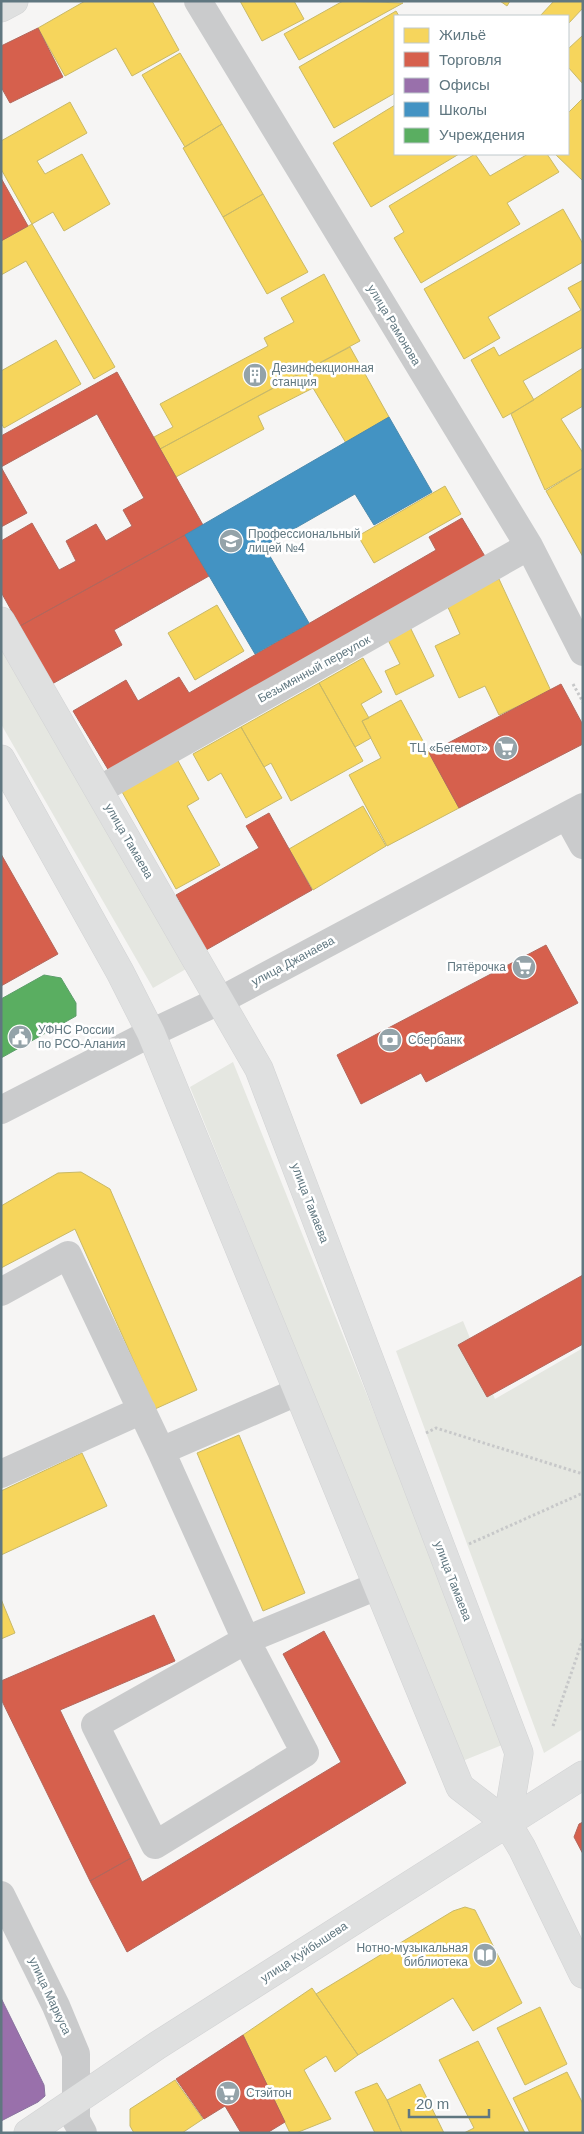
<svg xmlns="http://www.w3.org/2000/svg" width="584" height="2134" font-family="Helvetica,sans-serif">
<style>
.green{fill:#e5e7e1}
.homes{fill:#f6d55c;stroke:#c9b967}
.shops{fill:#d6604d;stroke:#b3675c}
.offices{fill:#9970ab;stroke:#88729e}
.schools{fill:#4393c3;stroke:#4c8baf}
.public{fill:#5aae61;stroke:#5c9e6a}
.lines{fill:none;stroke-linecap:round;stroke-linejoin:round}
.major-casing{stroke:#d2d3d4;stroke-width:29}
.path{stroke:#c7c8c9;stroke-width:3;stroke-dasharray:2.5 2.5;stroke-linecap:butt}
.minor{stroke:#cacbcc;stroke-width:28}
.major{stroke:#dfe0e0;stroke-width:28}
.labels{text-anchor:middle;stroke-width:5;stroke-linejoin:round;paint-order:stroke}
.street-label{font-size:12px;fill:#607780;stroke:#fff}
.poi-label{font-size:12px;fill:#607780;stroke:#fff;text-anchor:start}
</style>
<rect width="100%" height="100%" fill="#f6f5f4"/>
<path class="green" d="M1,649L186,969L153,988L1,724Z
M233,1062L507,1743L460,1762L190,1087Z
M463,1321L495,1399L583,1348V1729L544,1753L396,1351Z"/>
<path class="homes" d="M85,1H152L179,50L132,76L116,48L65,76L38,28Z
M240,1H294L304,19L262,41Z
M343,1L403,3L299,60L284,34Z
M500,1H510L507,6Z
M554,1H583V8L568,24V16H540Z
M396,11L399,16H395V93L334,128L299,67Z
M582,36H583V84L568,67V49Z
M180,53L222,124L185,147L142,75Z
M583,98V179L582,180L555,154H568V113Z
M70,102L87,133L37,161L45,174L82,154L110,204L64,231L53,212L32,224L1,169V141Z
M395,105V154H459L371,207L333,143Z
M222,124L263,194L223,217L183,148Z
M475,154L490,176L528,154H547L559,172L507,203L520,224L421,283L394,238L404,232L389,206Z
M263,194L308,272L267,294L223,217Z
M563,209L583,244V262L488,317L500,338L464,359L424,289Z
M32,224L115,367L94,379L26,261L1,275V241Z
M324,274L360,341L160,449L154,437L173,427L160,404L268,346L264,338L294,322L281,298Z
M583,280V347L523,381L534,400L503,418L471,360L494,347L499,356L581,310L568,288Z
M56,340L81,384L4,428L1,423V371Z
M350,347L389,417L346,443L313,388L258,416L264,429L176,477L160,449Z
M583,368V406L561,419L583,453V468L545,490L511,414Z
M583,468V557L546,491Z
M445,486L461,514L374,563L358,536Z
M499,579L551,691L499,715L485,686L459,698L435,646L460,634L446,603Z
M217,605L244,651L195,680L168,633Z
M410,627L434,676L396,695L385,671L400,664L387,638Z
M363,658L382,692L361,704L369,718L362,721L371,738L355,747L319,683Z
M319,683L363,761L291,801L271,763L264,767L241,727Z
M401,700L459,808L387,846L349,775L381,758L362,721Z
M241,727L282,798L246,818L221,773L208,781L193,754Z
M177,759L199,799L187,806L220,865L176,889L121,790Z
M363,806L386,846L313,890L289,849Z
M81,1172L110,1189L197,1390L155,1409L75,1229L1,1268V1206L58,1173Z
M239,1435L305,1593L263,1611L197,1453Z
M82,1453L107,1506L1,1555V1491Z
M1,1599L15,1633L1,1639Z
M465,1907L475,1910L522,2003L473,2031L453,1998L358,2055L316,1994L453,1911Z
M312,1988L358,2055L335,2072L326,2056L304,2070L331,2119L296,2133H290L243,2035Z
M540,2007L567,2064L525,2085L497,2028Z
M478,2041L525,2133H464L474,2128L439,2060Z
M567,2072L583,2104V2133H530L513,2098Z
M175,2080L203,2119L182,2133H134L130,2126V2109Z
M377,2083L387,2100L402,2133H375L355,2092Z
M420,2084L444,2133H402L387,2100Z"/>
<path class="shops" d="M38,28L63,77L10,103L1,87V46Z
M1,178L28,226L1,241Z
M117,372L203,525L20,626L1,592V541L32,523L59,570L76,561L66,541L96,524L106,541L132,526L123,510L144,498L97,414L1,467L27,513L1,527V436Z
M462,518L486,558L112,776L73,711L126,680L138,701L179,677L189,693L436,550L429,537Z
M185,535L209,576L114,630L122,645L52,684L20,626Z
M561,684L583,725V744L459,808L429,753Z
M269,813L312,890L206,950L176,895L259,848L246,826Z
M1,854L58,954L1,986Z
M546,945L578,1003L426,1082L421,1073L361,1104L337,1055Z
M583,1275V1344L487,1397L458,1345Z
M154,1615L175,1661L60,1710L131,1858L90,1881L1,1699V1681Z
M324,1631L406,1783L127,1952L90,1881L131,1858L142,1882L341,1762L283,1654Z
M583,1822V1854L574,1837L579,1824Z
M243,2035L285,2122L267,2133H241L225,2106L204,2119L176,2079Z"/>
<path class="offices" d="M1,1998L44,2085L45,2096L38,2102L1,2121Z"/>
<path class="schools" d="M389,417L432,492L374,525L355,494L264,546L309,623L255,654L185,535Z"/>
<path class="public" d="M44,975L61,978L76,1003V1016L1,1058V999Z"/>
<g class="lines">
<g class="major-casing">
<path id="major" d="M1,8L14,1
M1,621L259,1069L519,1753L507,1823
M1,759L120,972L151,1033L460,1787L507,1823L522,1848L583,1974
M28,2133L158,2045L583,1775"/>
</g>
<path class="path" d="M573,684L583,702
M426,1433L436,1428L583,1474
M469,1544L583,1493
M553,1726L583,1639"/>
<path class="minor" d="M198,1L529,546L583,652
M99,790L529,546
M567,816L583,845
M1,1110L151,1033L221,1000L583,807
M1,1292L68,1255L161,1451L246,1640L95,1725L155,1845L305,1753L246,1640L377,1586
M161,1451L297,1392
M1,1474L142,1410
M1,1895L56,2006L76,2054V2120L83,2133"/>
<use href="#major" class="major"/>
</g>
<defs>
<g id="building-disc" transform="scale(1.25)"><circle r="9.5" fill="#94a3a9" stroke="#fff"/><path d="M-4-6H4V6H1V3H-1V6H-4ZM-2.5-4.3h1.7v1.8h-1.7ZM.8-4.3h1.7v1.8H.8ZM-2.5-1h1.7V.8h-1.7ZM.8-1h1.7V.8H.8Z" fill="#fff"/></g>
<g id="university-disc" transform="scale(1.25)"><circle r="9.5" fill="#94a3a9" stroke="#fff"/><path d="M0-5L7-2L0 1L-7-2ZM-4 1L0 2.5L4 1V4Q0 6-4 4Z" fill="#fff"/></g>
<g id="supermarket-disc" transform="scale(1.25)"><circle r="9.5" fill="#94a3a9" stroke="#fff"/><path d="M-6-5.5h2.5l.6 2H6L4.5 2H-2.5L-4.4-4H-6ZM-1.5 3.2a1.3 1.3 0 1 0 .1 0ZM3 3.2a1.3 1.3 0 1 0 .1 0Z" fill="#fff"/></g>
<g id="civic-disc" transform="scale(1.25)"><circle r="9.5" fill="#94a3a9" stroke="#fff"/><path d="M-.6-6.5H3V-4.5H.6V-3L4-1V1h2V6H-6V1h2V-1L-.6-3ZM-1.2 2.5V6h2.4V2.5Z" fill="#fff"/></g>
<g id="bank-disc" transform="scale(1.25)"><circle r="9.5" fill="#94a3a9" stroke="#fff"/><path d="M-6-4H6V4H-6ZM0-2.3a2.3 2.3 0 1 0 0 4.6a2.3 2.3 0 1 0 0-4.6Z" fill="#fff"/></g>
<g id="library-disc" transform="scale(1.25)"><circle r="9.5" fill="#94a3a9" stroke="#fff"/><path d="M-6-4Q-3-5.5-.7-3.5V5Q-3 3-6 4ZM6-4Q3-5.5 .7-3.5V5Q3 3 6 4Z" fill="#fff"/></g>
</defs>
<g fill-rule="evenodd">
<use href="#building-disc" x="255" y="375"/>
<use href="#university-disc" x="231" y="541"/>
<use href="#supermarket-disc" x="506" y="748"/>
<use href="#supermarket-disc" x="524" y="967"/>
<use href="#civic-disc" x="20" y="1037"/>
<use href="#bank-disc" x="390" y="1040"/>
<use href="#library-disc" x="485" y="1955"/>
<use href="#supermarket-disc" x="228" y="2093"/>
</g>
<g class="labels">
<g class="street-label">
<text transform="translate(394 325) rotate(59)" y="4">улица Рамонова</text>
<text transform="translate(314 669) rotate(-29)" y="4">Безымянный переулок</text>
<text transform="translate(129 841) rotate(60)" y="4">улица Тамаева</text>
<text transform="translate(293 961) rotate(-28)" y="4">улица Джанаева</text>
<text transform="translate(310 1203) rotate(69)" y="4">улица Тамаева</text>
<text transform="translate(453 1581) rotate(69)" y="4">улица Тамаева</text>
<text transform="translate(304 1952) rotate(-33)" y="4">улица Куйбышева</text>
<text transform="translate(50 1996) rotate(65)" y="4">улица Маркуса</text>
</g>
<g class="poi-label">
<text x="272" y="372">Дезинфекционная<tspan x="272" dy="14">станция</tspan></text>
<text x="248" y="538">Профессиональный<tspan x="248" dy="14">лицей №4</tspan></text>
<text x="488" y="752" text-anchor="end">ТЦ «Бегемот»</text>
<text x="506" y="971" text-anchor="end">Пятёрочка</text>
<text x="38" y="1034">УФНС России<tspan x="38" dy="14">по РСО-Алания</tspan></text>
<text x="408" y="1044">Сбербанк</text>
<text x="468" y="1952" text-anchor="end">Нотно-музыкальная<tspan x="468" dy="14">библиотека</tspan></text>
<text x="246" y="2097">Стэйтон</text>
</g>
</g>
<rect width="584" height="2134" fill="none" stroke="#607780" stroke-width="5"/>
<rect x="394" y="15" width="175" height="140" fill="#ffffff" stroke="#bfc9cc"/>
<rect x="404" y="28" width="25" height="15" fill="#f6d55c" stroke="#bfc9cc"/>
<text x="439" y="40" font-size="15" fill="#607780">Жильё</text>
<rect x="404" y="52" width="25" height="15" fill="#d6604d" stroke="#bfc9cc"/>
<text x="439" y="65" font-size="15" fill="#607780">Торговля</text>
<rect x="404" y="78" width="25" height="15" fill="#9970ab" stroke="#bfc9cc"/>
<text x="439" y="90" font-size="15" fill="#607780">Офисы</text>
<rect x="404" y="102" width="25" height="15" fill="#4393c3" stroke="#bfc9cc"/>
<text x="439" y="115" font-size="15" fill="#607780">Школы</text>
<rect x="404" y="128" width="25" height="15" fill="#5aae61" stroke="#bfc9cc"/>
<text x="439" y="140" font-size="15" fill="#607780">Учреждения</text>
<path d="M409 2109v8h80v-8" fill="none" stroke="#607780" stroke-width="2.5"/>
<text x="416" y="2109" font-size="15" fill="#607780" stroke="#ffffff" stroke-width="4" paint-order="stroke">20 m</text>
</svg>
